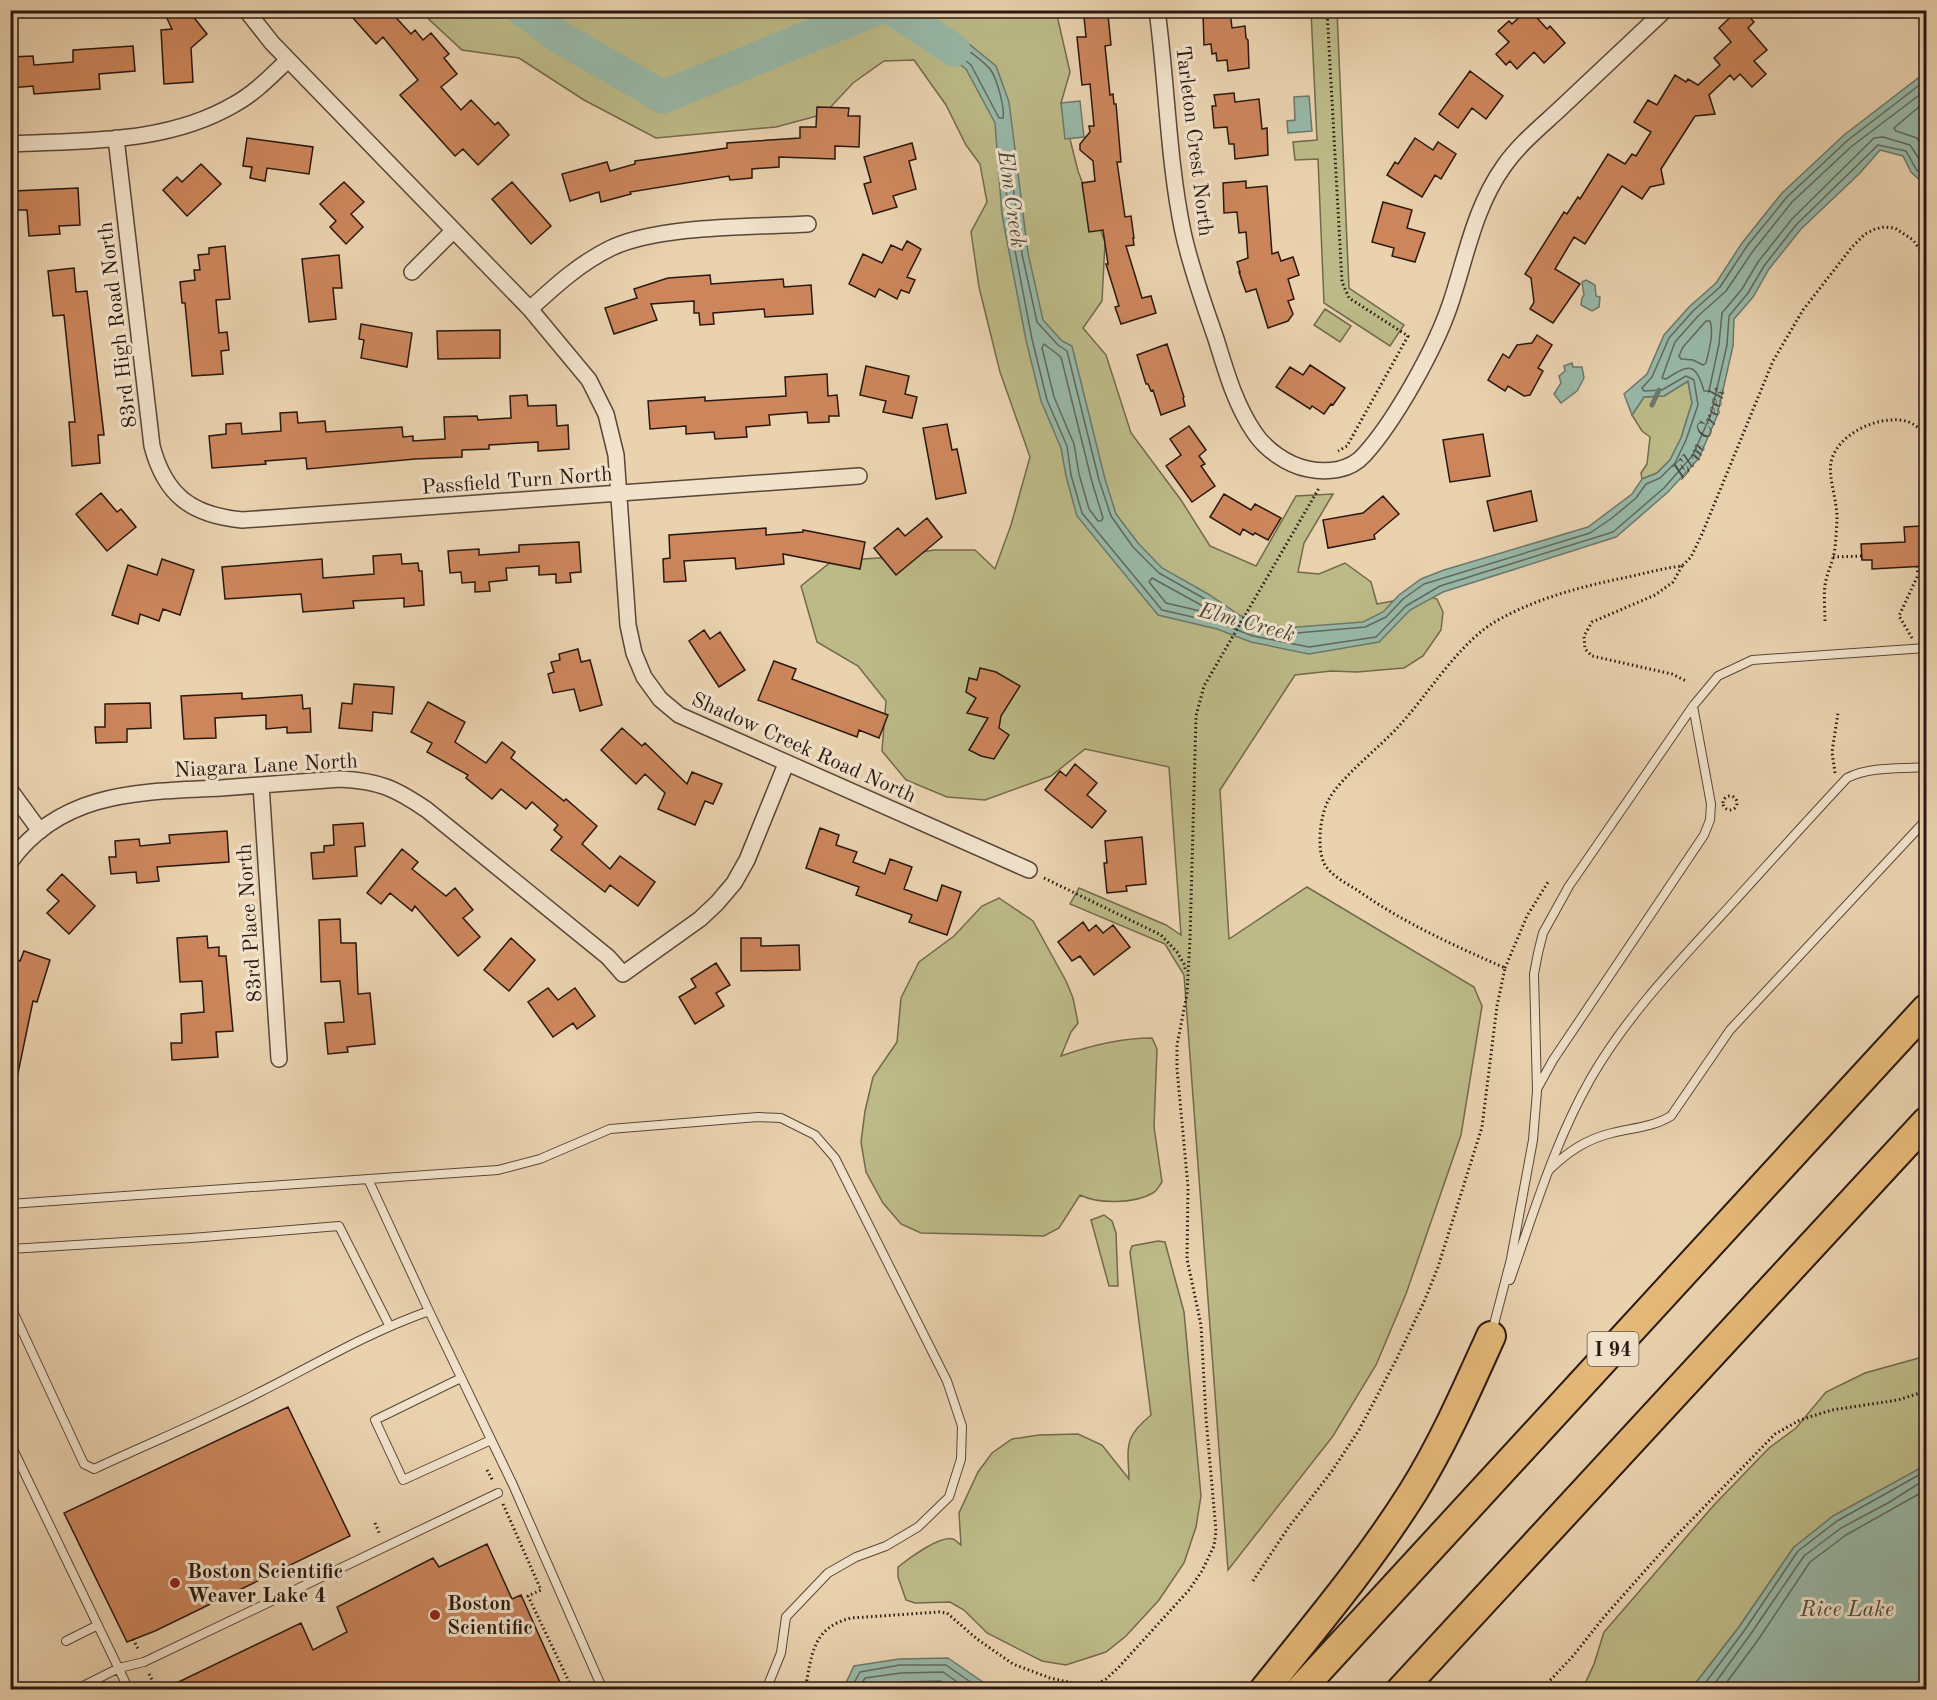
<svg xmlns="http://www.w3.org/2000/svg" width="1937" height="1700" font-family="'Old Standard TT',serif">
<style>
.green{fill:#bcba87;stroke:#73694c;stroke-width:1.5}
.water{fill:#98b8a8;stroke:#6c786b;stroke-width:1.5}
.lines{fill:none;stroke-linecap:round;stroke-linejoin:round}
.shore{stroke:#61685c;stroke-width:1.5}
.stream{stroke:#6c786b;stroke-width:5}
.river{stroke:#98b8a8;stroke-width:33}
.building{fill:#cd865c;stroke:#2a1810;stroke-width:1.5}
.lane-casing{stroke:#5a4638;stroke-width:10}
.street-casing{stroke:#5a4638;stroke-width:18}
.highway-casing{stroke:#2a1810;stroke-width:32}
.path{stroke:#2a1810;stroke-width:3;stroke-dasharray:1.5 3;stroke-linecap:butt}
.lane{stroke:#f1e2cb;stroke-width:8}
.street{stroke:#f1e2cb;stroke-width:15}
.highway{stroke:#e5b978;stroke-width:28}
.poi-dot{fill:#8f2418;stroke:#f1e2cb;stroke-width:2}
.labels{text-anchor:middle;stroke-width:6;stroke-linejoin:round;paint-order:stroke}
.shield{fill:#f1e2cb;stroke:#665548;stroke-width:1.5}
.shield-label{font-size:20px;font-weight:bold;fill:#2a1810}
.street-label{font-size:21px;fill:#2a1810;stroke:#f1e2cb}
.poi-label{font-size:21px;font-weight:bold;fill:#2a1810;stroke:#f1e2cb;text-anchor:start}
.water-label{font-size:22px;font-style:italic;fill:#4b483e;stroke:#f1e2cb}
</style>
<rect width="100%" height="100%" fill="#ead2af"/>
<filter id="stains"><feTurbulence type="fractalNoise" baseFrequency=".00333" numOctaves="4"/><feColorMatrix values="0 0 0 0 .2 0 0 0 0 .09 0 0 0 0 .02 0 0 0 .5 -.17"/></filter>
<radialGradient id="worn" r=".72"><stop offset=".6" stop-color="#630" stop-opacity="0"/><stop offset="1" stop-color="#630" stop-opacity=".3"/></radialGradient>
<path class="green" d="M420,11H1056L1070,72L1061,103L1078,171L1105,242L1102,301L1083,328L1106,355L1131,433L1181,500L1210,546L1256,566L1296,496L1333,494L1304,543L1298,572L1319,574L1345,563L1371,582L1377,604L1393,601L1413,591L1437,599L1443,612L1441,630L1423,656L1404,668L1357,672L1331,671L1295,675L1220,790L1229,939L1307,887L1474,987L1482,1006L1461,1135L1406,1294L1376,1365L1333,1436L1228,1570L1184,975L1165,944L1070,904L1079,888L1166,925L1181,935L1169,767L1085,749L1051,776L985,800L947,797L906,780L882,751L886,701L858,666L817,642L801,586L832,561L894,557L934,550H975L995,569L1011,525L1030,457L1000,372L979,287L971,232L987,202L980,164L966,145L946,105L914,60L884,61L853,83L824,114L776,127L656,138L584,100L519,58L462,50Z
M1311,11H1337L1349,288L1404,325L1390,346L1324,303L1318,159L1295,160L1293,142L1317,140Z
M1325,309L1351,326L1340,342L1314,325Z
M1688,381L1692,403L1681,438L1670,460L1657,473L1642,479L1641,473L1647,464L1650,437L1642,431L1632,415L1644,397L1664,396Z
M999,898L1033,921L1066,981L1073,998L1078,1023L1071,1032L1061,1056C1089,1046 1122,1038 1152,1038L1157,1049L1154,1127L1162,1182C1159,1186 1157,1191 1153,1193C1134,1204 1098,1204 1080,1195L1059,1228L1044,1236L921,1233L901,1224L883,1203L866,1172L861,1142L865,1111L873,1077L897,1042L901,998L919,962L954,936L982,906Z
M1104,1215L1112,1221L1116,1233L1118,1286H1109L1091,1220Z
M1158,1241L1165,1242L1184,1312L1201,1496L1196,1527L1184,1563L1159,1600L1126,1636L1106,1652L1066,1665L1042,1661L987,1633L964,1610L950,1602L915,1603L906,1600L898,1577V1567C908,1559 940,1535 953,1539C956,1540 958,1543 961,1545L959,1513L978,1472L992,1453L1012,1439L1039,1435L1078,1434L1102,1445L1129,1479C1128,1446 1123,1438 1151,1415L1130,1252L1132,1246Z
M1926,1356V1465L1881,1491L1794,1547L1739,1627L1691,1689L1582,1690L1594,1664L1604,1632L1714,1505L1769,1448L1796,1428L1826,1392L1865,1373Z"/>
<path class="water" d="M921,19L964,40L996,66L1009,102L1028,253L1043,320L1062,341L1072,346L1105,479L1116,514L1138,543L1162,568L1208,594L1241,616L1285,628L1363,622L1383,612L1399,595L1421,579L1444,570L1588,527L1632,494L1642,479L1657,473L1670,460L1681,438L1692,403L1688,381L1664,396L1644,397L1632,415L1624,394L1647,374L1664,335L1689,307L1716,283L1742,243L1782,193L1844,135L1926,72V186L1911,172L1903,156L1880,150L1859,174L1801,229L1769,269L1753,297L1734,319L1733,346L1717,416L1699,458L1668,492L1616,537L1443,592L1410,610L1379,642L1309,654L1251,642L1217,629L1158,615L1077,516L1066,476L1061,448L1041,401L1026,340L1002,215L995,123L966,69L916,31Z
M1309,96L1312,131L1288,133L1287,121L1295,120L1294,97Z
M1080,101L1084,137L1065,139L1061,103Z
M1586,280L1595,285L1596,296L1600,297L1599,307L1592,311L1581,305L1582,298L1584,295L1582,282Z
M1572,363L1573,367H1582L1584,378L1577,391L1561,403L1554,394L1561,383L1559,376L1565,371L1564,366Z
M1926,1465V1689H1691L1739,1627L1794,1547L1833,1516Z
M948,1658L993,1689H843L854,1666L899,1659Z"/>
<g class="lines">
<g class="shore">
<path d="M939,36C953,38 980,58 990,69C997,78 1005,108 1003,118H999L971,65L939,41Z"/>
<path id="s1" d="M1926,80L1848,140L1787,197L1747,246L1720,287L1693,311L1669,338L1652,377L1642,388L1644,391L1662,390L1686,376L1694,380L1698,405L1686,440L1675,463L1660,478L1646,484L1636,498L1612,518L1590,533L1424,584L1403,599L1386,617L1365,627L1285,634L1239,622L1205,599L1159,573L1133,547L1111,516L1099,480L1067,351L1058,345L1037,322L1022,254L1009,156L1006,154L1004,156L1008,214L1032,339L1047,400L1067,446L1071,475L1082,513L1162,610L1219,623L1253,636L1309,647L1376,637L1406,606L1440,586L1613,532L1664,488L1693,455L1711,414L1727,345L1729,316L1748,293L1764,266L1796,225L1878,145L1906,151L1916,169L1926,179"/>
<path d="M1926,90L1852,146L1792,202L1753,251L1726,291L1698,316L1675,342L1662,378L1666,379C1689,364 1696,362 1704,391H1709L1719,344L1722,313L1742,289L1758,262L1792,219L1874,138L1883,137L1910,145L1926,169"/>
<path d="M1926,101L1894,128L1896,131L1917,138L1926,153"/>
<path d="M1706,321H1710C1714,334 1709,350 1706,363L1703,365L1693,360L1681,359L1679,356L1683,347Z"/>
<path d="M1044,344L1061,357L1092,482L1103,518L1101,521H1098L1089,509L1079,474L1074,444L1054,397L1042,348Z"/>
<path d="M1152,578L1201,605L1203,610L1200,611L1166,603L1149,582Z"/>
<path d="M850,1690L860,1672L900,1665H946L982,1690"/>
<path d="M858,1690L865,1678L901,1673L943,1672L969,1690"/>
<path d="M868,1690L871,1686L902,1682L941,1681L953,1690"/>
<path d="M1700,1690L1744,1631L1798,1551L1837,1521L1926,1471"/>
<path d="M1710,1690L1750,1635L1804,1556L1841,1528L1888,1503L1926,1479"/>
<path d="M1721,1690L1758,1640L1810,1562L1846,1535L1926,1490"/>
</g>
<path class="stream" d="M1652,405L1659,390"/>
<path class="river" d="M523,10L561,38L663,97L874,10
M893,10L954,50"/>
</g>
<path class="building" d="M163,10H188L207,34L191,48L193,82L164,84L161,30L172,29Z
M346,10H389L411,34L415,30L423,40L431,33L449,54L444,58L457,74L441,87L461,110L471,100L495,125L498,122L509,135L478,165L463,149L455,156L400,95L418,80L383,37L376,44Z
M1527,10H1530L1547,29L1550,26L1565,43L1544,63L1534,52L1517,69L1510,61L1506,65L1496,54L1509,42L1498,31L1509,21L1512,24Z
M1738,10H1743L1754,22L1748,28L1767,50L1754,61L1766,74L1752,87L1740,74L1734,80L1730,75L1709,95L1715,114L1695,116L1661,169L1664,184L1650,187L1642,199L1622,186L1585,244L1574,237L1555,269L1580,284L1553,323L1530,309L1534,302L1531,278L1525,274L1564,212L1567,214L1578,197L1580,199L1608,154L1625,164L1632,154L1636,156L1651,132L1634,122L1648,100L1657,105L1675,75L1686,82L1688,79L1698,85L1720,65L1714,58L1731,42L1719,28Z
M1230,11L1232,28L1245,26L1246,38L1248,40L1249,68L1228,71L1227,60L1217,61L1216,53L1212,54L1211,44L1204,45L1203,14Z
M1108,15L1111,45L1105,46L1110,95L1113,94L1114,104H1116L1121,162H1117L1125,217L1131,216L1134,238H1133L1134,245L1126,246L1142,298L1151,296L1156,313L1121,324L1115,307L1119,306L1106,264H1108L1103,230L1089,232L1082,183L1095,181L1093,161L1080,150V144L1090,132L1089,126H1094L1090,84L1082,85L1077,37H1086L1084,17Z
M133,46L135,71L99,74L100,89L34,94L33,86L10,88V57L33,56L34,65L73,62V50Z
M1470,71L1503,96L1486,119L1472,108L1458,128L1439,114Z
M1234,93L1235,102L1259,99L1262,129L1267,128L1268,155L1235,159L1234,144H1229L1227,127L1214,128L1212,106H1216L1214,95Z
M817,107L849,108L848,116H860L859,147L835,146V159L779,157V167L752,169V178L730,180L729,176L630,192L631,194L601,202L599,192L570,201L562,174L607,162L610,171L635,164V161L727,148V143L800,138V127H816Z
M247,138L313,147L309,174L267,168L265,181L250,178L252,167L243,166Z
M1415,138L1433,150L1438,142L1456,154L1441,179L1435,175L1422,197L1387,175L1395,162L1398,164Z
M912,143L916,159L909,161L916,189L893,196L897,207L873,214L864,184L871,182L864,157Z
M201,164L221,184L187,216L163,190L177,177L182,182Z
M1246,181V188L1267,186L1272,254L1278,252L1281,261L1293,257L1299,275L1288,279L1294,299L1288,301L1293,314L1288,321L1268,328L1256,289L1246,292L1239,272H1240L1237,262L1248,258L1246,232L1239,233L1237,212L1224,213L1223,183Z
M344,182L364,202L351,214L363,227L346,244L330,227L336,221L320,204Z
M512,182L551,226L531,244L492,199Z
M78,188L80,225L59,226L60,234L29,236L27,210H15L14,191Z
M1383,202L1412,210L1407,228L1425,233L1415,262L1392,256L1394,248L1372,242Z
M907,241L921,249L907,277L915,280L909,293L901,290L897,299L879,289L875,297L849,284L863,254L882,263L891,245L902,250Z
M225,246L230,299L216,300L219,333L227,332L229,350L221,351L223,374L192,376L185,303H182L180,282L195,280L194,270H200L198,255L209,254V248Z
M339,255L342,288H333L336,319L309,322L302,259Z
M74,268L76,292L87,291L104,435H98L100,463L72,466L69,422H75L64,315L53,316L48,271Z
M710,275L711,284L783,279L784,287L811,285L813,314L765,317L764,309L713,313L714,324L700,325L699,313H694V301L651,304L657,320L614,334L605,308L637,298L634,289L668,278Z
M361,324L412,333L407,367L361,358L364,340L359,339Z
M500,330V358L438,359L437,331Z
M1537,335L1552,345L1538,368L1543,371L1530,395L1524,396L1508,386L1505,391L1488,380L1503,354L1509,358L1517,345L1532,343Z
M1167,344L1184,397L1183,398L1185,406L1161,415L1153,390L1151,391L1148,384H1146L1137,355Z
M1310,365L1345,388L1333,405L1331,404L1324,414L1312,406L1310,409L1276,387L1290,367L1303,375Z
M866,366L909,376L905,394L917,397L912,418L883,412L886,401L860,395Z
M827,374L828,396L837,395L839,416H829V422L808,423L807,412L769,415L770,425L746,427L747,437L715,439L714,432L686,434V426L650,429L648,401L705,397V401L786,396L785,377Z
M527,395L528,406L556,405L557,426L568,425L569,449L538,451V442L489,445V449L462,450V457L415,459L307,469L306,458L265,461L266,464L212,468L209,436L226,434V424L241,423L242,434L281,431L280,413L297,412L298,423L325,421L326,432L402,427L403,437L413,436V441L445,439L444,417L477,416L478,420L511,418L510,396Z
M947,424L952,450L957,449L966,493L936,499L923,428Z
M1189,426L1206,450L1199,456L1205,464L1201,466L1215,486L1192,502L1166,466L1181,455L1170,439Z
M1483,434L1490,476L1450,482L1443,440Z
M1531,491L1537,521L1494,531L1487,501Z
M101,493L117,512L121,509L136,527L107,551L76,514Z
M1224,494L1251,510L1255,504L1281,518L1268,540L1255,533L1253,535L1243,529L1240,535L1210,517Z
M1383,496L1399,514L1374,535L1375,539L1328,548L1323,520L1363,513Z
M927,518L942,537L896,575L874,548L898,528L905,536Z
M1921,526V540H1926V566L1872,569V560H1862L1861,544L1905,542L1904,527Z
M766,528V535L803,532V530L865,542L860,569L783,554L784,564L736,569L735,558L684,561L686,581L664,582L663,559L670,558L669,535Z
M579,542L581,572L570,573L571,582L556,583V574L539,575V566L506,568L507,580L489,582L490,591L475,592V582L462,583L461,572L450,573L448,551L479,549V555L519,552V545Z
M401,554L402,564L418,563L419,571H422L424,605L404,607V598L353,601L354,608L303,612L301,594L225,599L222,567L322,559L323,578L374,574L373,556Z
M162,559L194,570L180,615L163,609L159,621L140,614L138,624L112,615L128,565L157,575Z
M704,630L710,639L720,632L745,670L719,687L689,641Z
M578,649L581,662L590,660L602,705L580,711L574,689L553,693L548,674L554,672L551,662L560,660L559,654Z
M774,661L796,669L792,679L888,715L879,738L859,730L857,737L758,700Z
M980,668L996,672L1020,686L1001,716L999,728L1009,735L994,759L981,756L969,750L988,718L967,713L976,698L966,692L969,678L977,680Z
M354,684L394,687L392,714L373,712L372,731L339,728L342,703L352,704Z
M242,693V699L302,695L303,709L310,708L311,732L287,733V727L266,729V715L215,718L216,738L184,739L181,696Z
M428,702L465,722L455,742L486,763L502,742L515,752L511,758L564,801L566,799L597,826L582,844L610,869L620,856L655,882L638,906L610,885L605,892L551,850L562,837L554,830L558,825L532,802L526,809L501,789L492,799L466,778L468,775L427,752L432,743L411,732Z
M150,703L151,728L127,729V742L96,743L95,727H105V704Z
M622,728L642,746L645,743L687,784L692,772L722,784L713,804L705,801L695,825L658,809L665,793L645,774L636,784L601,750Z
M1075,764L1097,783L1087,795L1106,811L1092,828L1045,790L1060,771L1066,776Z
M363,823L365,846L355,847L357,876L313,879L311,853L324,852V846L334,845L333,825Z
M820,828L839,835L836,845L857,852L853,862L885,874L890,859L912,867L904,889L937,901L942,885L961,892L947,935L909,922L912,915L856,895L859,887L806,868Z
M227,831L229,862L157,867L159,881L137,883L136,872L111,874L109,857H116L115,841L139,839L140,846L170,843L169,835Z
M1142,837L1146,884L1126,886L1127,891L1107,893L1104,863H1107L1105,841Z
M402,849L418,862L412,869L446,896L455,888L473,910L463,918L480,937L458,956L415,906L412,911L390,893L381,904L367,893Z
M62,874L95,906L69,934L47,913L59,901L47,890Z
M340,919L341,943H356L358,994L370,993L375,1044L347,1047L348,1052L328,1054L325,1023L344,1022L340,981L321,982L319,920Z
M1083,922L1089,931L1096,925L1103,933L1113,925L1130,947L1094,975L1080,956L1072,961L1058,942Z
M207,936L208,948L219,947V956H226L233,1031L216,1032L218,1057L172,1060L171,1043H182L181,1014L204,1012L202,981L180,982L177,938Z
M511,938L535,960L509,991L484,970Z
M741,938H761V946L799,945L800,970L741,971Z
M24,951L50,960L37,1002L33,1001L17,1078H10V973L15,959L20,961Z
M716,963L730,985L716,993L724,1006L695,1024L679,997L696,987L691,979Z
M548,988L558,1000L575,988L595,1016L577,1029L573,1023L553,1037L528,1002Z
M288,1407L350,1536L155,1631L127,1642L64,1513Z
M487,1544L512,1599L521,1595L563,1689H164L301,1623L313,1650L347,1632L337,1607L433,1558L439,1567Z"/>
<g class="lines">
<g class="lane-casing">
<path id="lane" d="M1537,1089L1553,1060L1704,835L1710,820L1711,804L1693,706
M1550,1169C1569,1151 1587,1139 1612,1133C1632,1128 1653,1127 1671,1116L1730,1030L1926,820
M368,1179L429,1311L513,1485L603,1690
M10,1204L498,1170L540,1159L610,1129L758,1117L781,1118L815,1135L835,1158L947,1381L962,1426L961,1459L949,1497L918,1527L886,1546L856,1557L828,1573L786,1617L781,1653L766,1690
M10,1249L191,1238L339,1226L389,1325
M1510,1280C1534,1212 1555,1141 1591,1078C1625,1019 1672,969 1718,919C1761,872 1804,824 1847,778C1871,766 1900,769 1926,767
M10,1305L84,1464L94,1469C150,1443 206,1420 260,1392C318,1363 367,1333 429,1311
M1492,1332L1511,1259L1533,1140L1537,1091L1534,974L1538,953L1543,933L1569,886L1693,706L1718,676L1752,660L1926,648
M461,1378L375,1420L403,1480L491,1440
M10,1443L129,1690
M66,1641L98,1625
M75,1690L119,1668L144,1662L498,1493"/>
</g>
<g class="street-casing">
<path id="street" d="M246,10L272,43L530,309L589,380L606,414L616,455L628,625L634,653L644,677L660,699L679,715L1029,870
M1157,10C1167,84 1168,160 1183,232C1191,269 1204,304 1216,339C1226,371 1235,404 1254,432C1265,449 1287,465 1308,469C1327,473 1350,471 1364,455C1395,421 1435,349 1450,305C1466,258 1474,208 1504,166C1520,143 1543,125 1563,106C1597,74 1631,42 1665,10
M116,138L152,446C165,495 191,515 242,520L859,476
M10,144C87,140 167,144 235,104C255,93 272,75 288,60
M412,272L453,231
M530,309C555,286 580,263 611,248C660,225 753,227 808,224
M261,785L279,1059
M10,790L40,831
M10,862C62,790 142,792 221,788C261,785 300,782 340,779C379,781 395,788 427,810L608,957L623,974L700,919L717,903L734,883L747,860L786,764"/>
</g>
<g class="highway-casing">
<path id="highway" d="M1264,1690C1316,1625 1369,1562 1413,1492C1444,1442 1467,1389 1491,1336
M1300,1690L1926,1009
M1401,1690L1926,1122"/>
</g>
<path class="path" d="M1327,10L1342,282L1349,298L1408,336L1347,446L1338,451
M1833,557L1862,556
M1682,566L1673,582L1655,595L1592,622L1584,636L1585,649L1592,656L1672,674L1686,681
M1917,566L1918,575
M1825,621C1825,608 1823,593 1826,580C1828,572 1831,565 1833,558C1836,547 1836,533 1837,521C1838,503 1828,478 1831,462C1836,440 1861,425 1882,421C1903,418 1913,420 1926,436
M1912,638L1899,616L1918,575L1926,574
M1835,773L1832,752L1838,713
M1723 803a7 7 0 1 1 14 0a7 7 0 1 1-14 0Z
M1044,878L1161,935L1177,952L1184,964L1186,972
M1505,968L1527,916L1548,882
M487,1470L493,1481
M503,1504L541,1590L528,1596L573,1690
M375,1523L380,1535
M1253,1581L1288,1528L1332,1471L1359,1430L1397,1358L1424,1302L1438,1267L1482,1127L1497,1006L1505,968C1453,945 1404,923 1357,890C1346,883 1332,876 1325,865C1316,849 1320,815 1329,799C1342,776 1379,748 1398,727C1429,694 1460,640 1500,619C1540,597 1584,586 1628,577C1646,573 1664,568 1682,566L1691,557L1702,534L1773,361L1803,310L1852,247L1865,234L1875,229L1884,227L1895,228L1913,240L1926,258
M133,1639L139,1651
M149,1674L157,1690
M805,1690C812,1654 812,1628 851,1618L939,1612L947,1613L977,1639L1013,1664L1050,1678L1082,1685L1099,1683L1106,1679L1118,1668L1189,1590L1202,1571L1214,1546L1216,1531L1206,1418L1201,1325L1187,1259L1188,1187L1177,1069V1045L1187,994L1190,939L1196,716L1204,686L1319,488
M1541,1690L1573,1656L1604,1617L1674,1538L1775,1434L1800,1420L1832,1410L1898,1400L1926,1391"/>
<use href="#lane" class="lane"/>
<use href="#street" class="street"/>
<use href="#highway" class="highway"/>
</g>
<g class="poi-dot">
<circle cx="175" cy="1583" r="6"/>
<circle cx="435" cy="1615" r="6"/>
</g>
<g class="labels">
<rect class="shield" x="1587.5" y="1332" width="51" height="34" rx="4.5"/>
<g class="shield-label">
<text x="1613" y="1356">I 94</text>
</g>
<g class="street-label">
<text transform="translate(1195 141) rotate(83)" y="7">Tarleton Crest North</text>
<text transform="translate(117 325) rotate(-97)" y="7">83rd High Road North</text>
<text transform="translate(517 480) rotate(-4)" y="7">Passfield Turn North</text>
<text transform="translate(804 747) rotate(24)" y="7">Shadow Creek Road North</text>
<text transform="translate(266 765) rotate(-3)" y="7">Niagara Lane North</text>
<text transform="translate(249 923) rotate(-94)" y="7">83rd Place North</text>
</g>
<g class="poi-label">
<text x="187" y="1578">Boston Scientific<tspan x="187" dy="24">Weaver Lake 4</tspan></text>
<text x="447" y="1610">Boston<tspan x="447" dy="24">Scientific</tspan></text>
</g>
<g class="water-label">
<text transform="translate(1013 199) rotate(82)" y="8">Elm Creek</text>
<text dy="8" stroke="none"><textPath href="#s1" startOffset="2724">Elm Creek</textPath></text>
<text transform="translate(1247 621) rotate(15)" y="8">Elm Creek</text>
<text x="1847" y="1616">Rice Lake</text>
</g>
</g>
<rect width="1937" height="1700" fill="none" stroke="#ead2af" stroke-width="36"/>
<rect x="12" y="12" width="1913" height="1676" fill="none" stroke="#2a1810" stroke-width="3"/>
<rect x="18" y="18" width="1901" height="1664" fill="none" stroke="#2a1810" stroke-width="1.5"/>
<rect width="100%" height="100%" filter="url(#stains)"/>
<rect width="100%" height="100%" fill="url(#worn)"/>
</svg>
